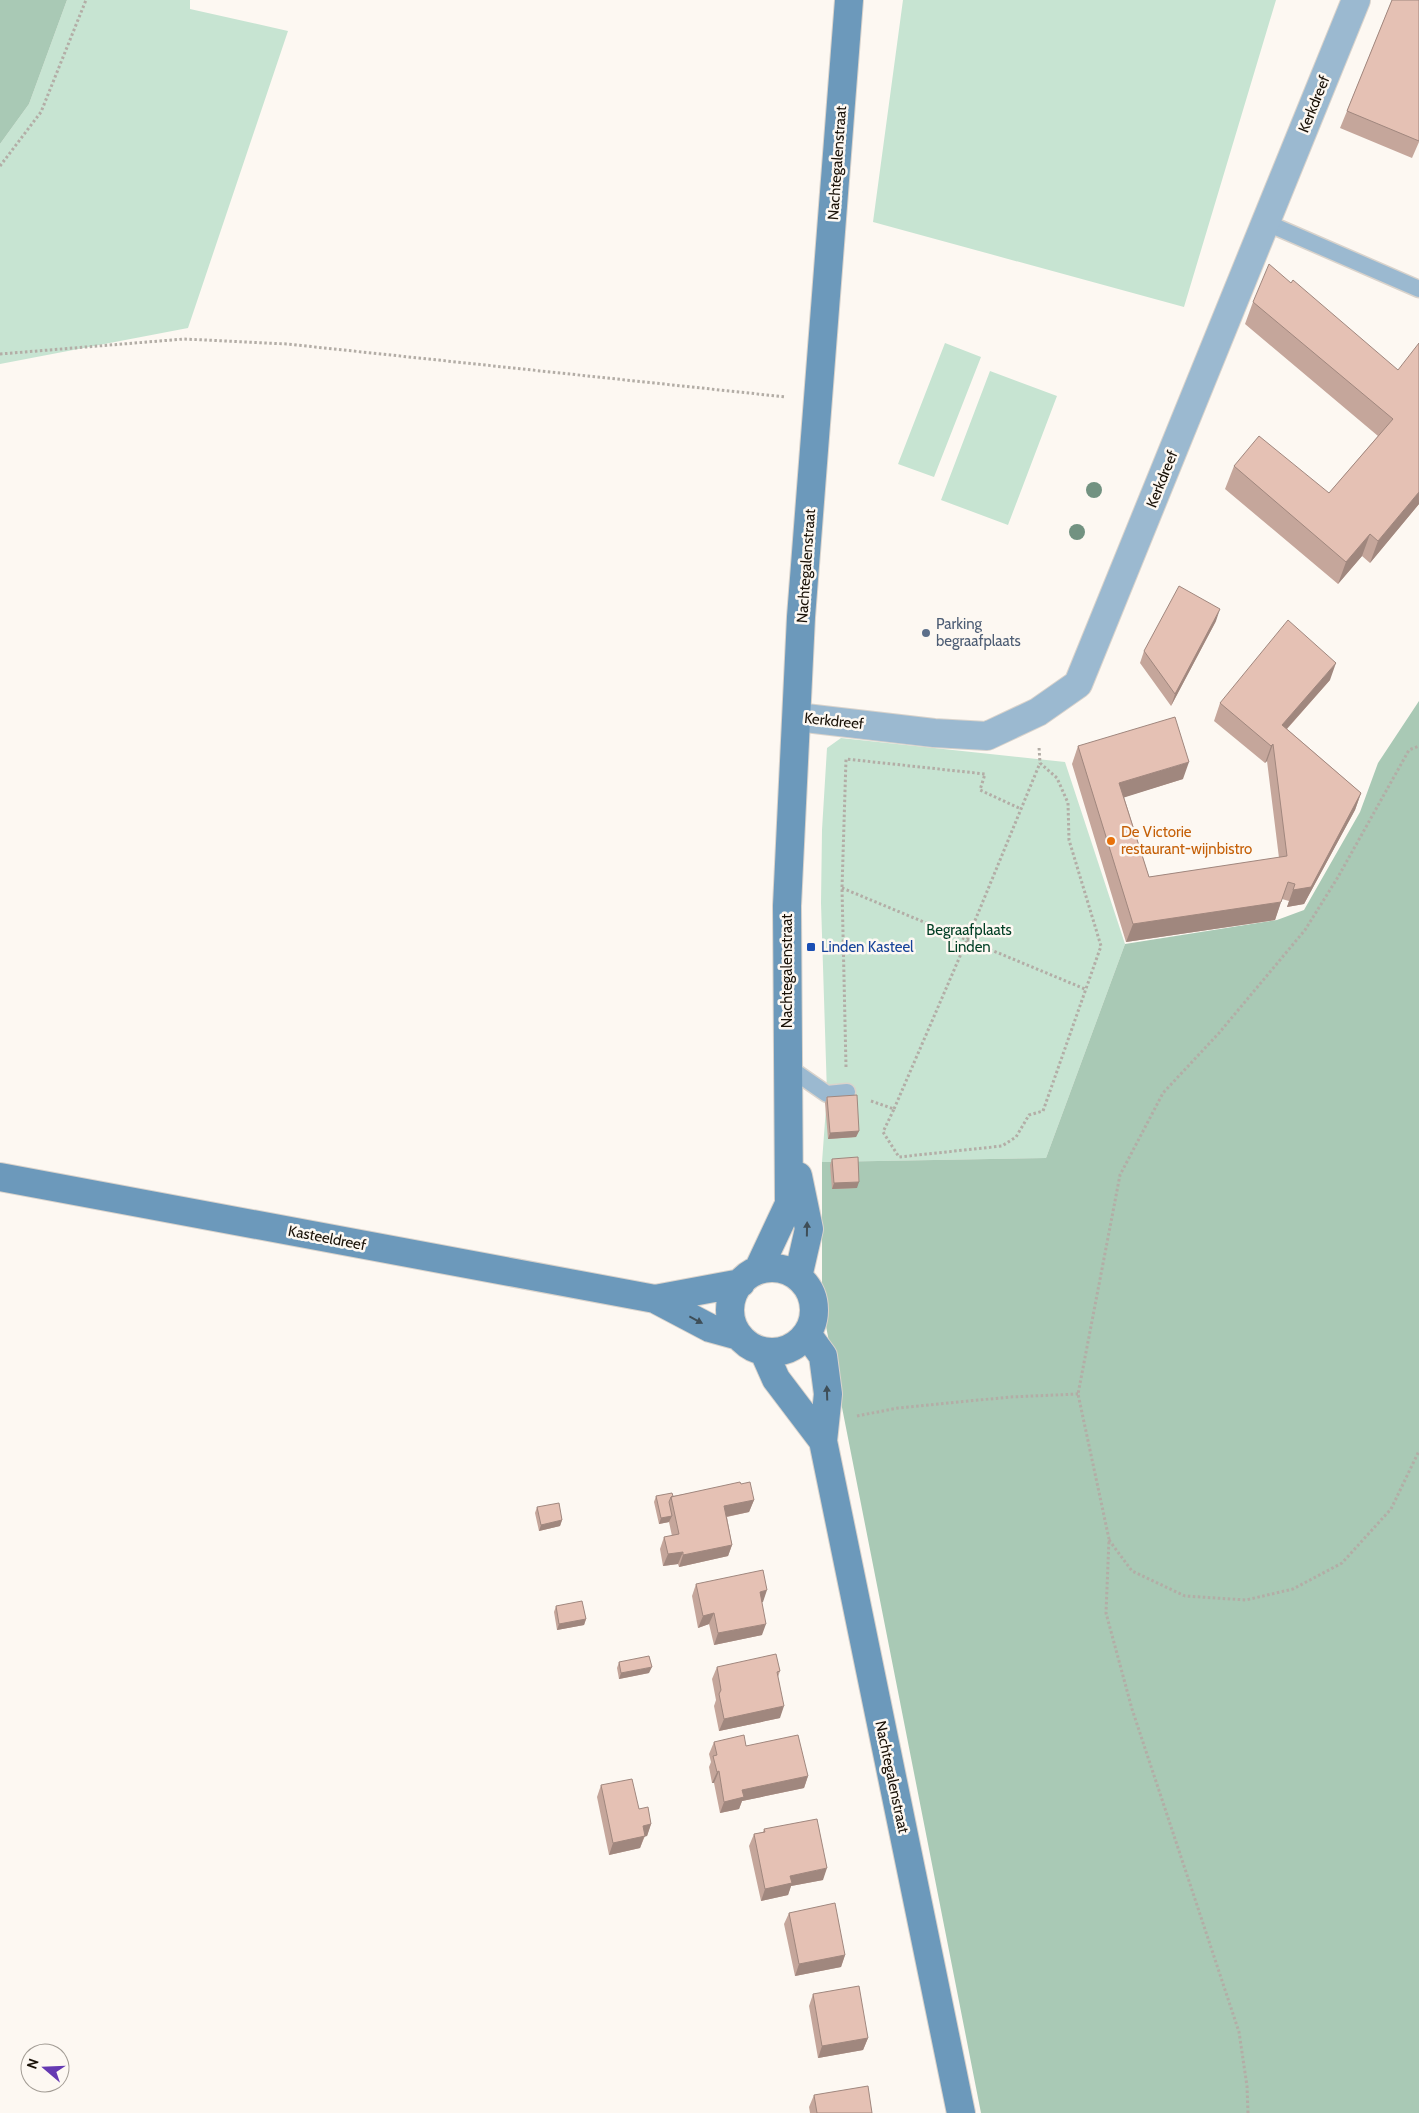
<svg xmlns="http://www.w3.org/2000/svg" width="1419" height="2113" font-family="Cabin,sans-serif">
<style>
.green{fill:#c7e4d2}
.forest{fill:#a9c9b5}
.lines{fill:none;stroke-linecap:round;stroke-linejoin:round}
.lane-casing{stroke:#d9d3cc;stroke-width:19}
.street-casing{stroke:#d9d3cc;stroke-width:30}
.secondary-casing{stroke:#d9d3cc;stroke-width:30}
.path{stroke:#b3ada6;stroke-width:3;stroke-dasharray:2.5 2.5;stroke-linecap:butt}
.lane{stroke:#9bb9d0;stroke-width:16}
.street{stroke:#9bb9d0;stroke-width:28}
.secondary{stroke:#6c99bb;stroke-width:28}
.tree{fill:#729281}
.wall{fill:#c5a69b}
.shaded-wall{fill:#a0877e}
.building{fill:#e5c1b4;stroke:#a0877e}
.oneway{fill:#3e4e58}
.service-dot{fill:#5c6f8a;stroke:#fdf8f2;stroke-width:2}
.food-dot{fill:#e8710a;stroke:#fdf8f2;stroke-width:2}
.transit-dot{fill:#1a4fb4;stroke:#fdf8f2;stroke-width:2}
.labels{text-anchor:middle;stroke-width:5;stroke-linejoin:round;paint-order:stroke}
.street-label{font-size:15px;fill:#191107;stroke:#fdf8f2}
.service-label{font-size:15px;fill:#4e5e75;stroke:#fdf8f2;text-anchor:start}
.food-label{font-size:15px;fill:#c56008;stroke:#fdf8f2;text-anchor:start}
.park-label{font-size:15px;fill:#003e24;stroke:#fdf8f2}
.transit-label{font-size:15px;fill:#164399;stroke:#fdf8f2;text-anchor:start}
</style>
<rect width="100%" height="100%" fill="#fdf8f2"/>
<path class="green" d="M67,0H190V9L288,31L188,328L0,364V144L29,104Z
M903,0H1276L1184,307L873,222Z
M945,343L981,357L934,477L898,464Z
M990,371L1057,396L1008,525L941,500Z
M841,738L1065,762L1125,944L1046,1158L822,1162L827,1094L821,903L822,830L827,748Z"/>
<path class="forest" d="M0,0H67L29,104L0,144Z
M1419,701V2113H981L822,1306V1162L1046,1158L1125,944L1277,920L1304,910L1360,812L1378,763Z"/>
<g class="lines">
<g class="lane-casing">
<path id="lane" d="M1267,223L1419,289
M788,1067L827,1094L847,1092"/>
</g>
<g class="street-casing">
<path id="street" d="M797,717L934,733L987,736L1038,712L1078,684L1356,0"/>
</g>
<g class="secondary-casing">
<path id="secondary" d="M798,1176L809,1229L798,1277
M0,1177L655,1299L710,1328L739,1336
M730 1310a42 42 0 1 1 84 0a42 42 0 1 1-84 0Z
M758,1270L789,1204L787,906L801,617L849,0
M655,1299L741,1283
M807,1334L823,1356L828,1394L823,1441L961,2113
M764,1352L776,1379L823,1441"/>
</g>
<path class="path" d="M0,166L41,112L86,0
M0,354L184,339L287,344L786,397
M842,888L1085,989
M846,1067L842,888L846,759L985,774L980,790L1021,809
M871,1101L894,1109L883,1132L899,1157L1002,1146L1016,1137L1029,1115L1043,1111L1101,946L1069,840L1068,803L1057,778L1040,763L1039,747
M894,1109L967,940L1040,763
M857,1416L898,1408L1010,1397L1078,1394
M1109,1540L1132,1571L1185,1596L1246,1600L1293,1589L1342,1563L1391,1509L1419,1451
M1248,2113L1247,2086L1239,2032L1132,1709L1106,1613L1109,1539L1078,1394L1120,1175L1163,1093L1219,1033L1305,930L1338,877L1409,750L1419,746"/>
<use href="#lane" class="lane"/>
<use href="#street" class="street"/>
<use href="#secondary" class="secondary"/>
</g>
<g class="tree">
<circle cx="1094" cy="490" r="8"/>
<circle cx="1077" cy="532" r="8"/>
</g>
<path class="wall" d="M1392,0L1419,142L1412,158L1340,128L1347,111Z
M1253,302L1398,370L1419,504L1370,563L1362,556L1338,584L1225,489L1234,466L1329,493L1378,436L1245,324Z
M1216,621L1171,706L1140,663L1144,651Z
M1330,680L1287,729L1361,793L1355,810L1304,904L1287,907L1289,901L1282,899L1275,920L1126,942L1072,764L1078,746L1183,779L1124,797L1149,877L1279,858L1267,761L1265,763L1214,721L1220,703Z
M827,1097L859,1131L856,1137L828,1139L825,1103Z
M832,1159L857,1188L832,1189L830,1165Z
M741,1484L754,1500L749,1512L727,1517L732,1545L728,1556L679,1567L678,1564L663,1566L660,1549L664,1537L672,1536L669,1522L659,1524L654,1502L656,1496H673Z
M537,1507L562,1520L560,1526L539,1531L535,1513Z
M696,1584L763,1602H762V1635L714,1645L709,1624L698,1628L692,1596Z
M556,1606L586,1619L584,1625L557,1630L554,1612Z
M619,1662L649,1673L619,1679L617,1668Z
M717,1667L780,1671L778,1677L780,1718L719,1731L714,1706L716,1700L712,1679Z
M714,1742L746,1746L808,1776L804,1788L742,1801L739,1809L720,1813L714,1783H712L709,1767L711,1762L709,1754Z
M601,1785L639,1809L651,1824L647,1836H645L640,1848L609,1855L597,1797Z
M764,1829L823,1880L791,1886L788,1895L761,1901L749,1846L754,1834L763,1832Z
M789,1913L845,1955L841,1967L795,1976L784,1924Z
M813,1994L868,2038L863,2050L818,2058L809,2006Z
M814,2095L872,2113H810L809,2107Z"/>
<path class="shaded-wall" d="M1419,492V504L1370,563L1378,541Z
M1370,534L1362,556L1338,584L1346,562Z
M1220,609L1216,621L1171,706L1175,694Z
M1336,663L1330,680L1275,742L1282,725Z
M1273,744L1267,761L1265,763L1271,746Z
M1189,762L1183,779L1113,801L1119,783Z
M1361,793L1355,810L1304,904L1287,907L1293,890Z
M1281,902L1275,920L1126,942L1133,924Z
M859,1131L856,1137L828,1139L830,1133Z
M859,1182L857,1188L832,1189L834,1183Z
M754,1500L749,1512L720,1518L724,1506Z
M672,1516L669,1522L659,1524L661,1518Z
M562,1520L560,1526L539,1531L541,1525Z
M732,1545L728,1556L679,1567L683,1555Z
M683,1552L678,1564L663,1566L668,1554Z
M767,1590L763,1602L756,1604L760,1592Z
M714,1613L709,1624L698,1628L703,1616Z
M586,1619L584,1625L557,1630L559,1624Z
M766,1624L762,1635L714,1645L718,1633Z
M652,1667L649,1673L619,1679L621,1673Z
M784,1706L780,1718L719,1731L724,1719Z
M719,1771L714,1783H712L717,1772Z
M808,1776L804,1788L742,1801L739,1809L720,1813L724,1802L742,1790Z
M651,1824L647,1836L644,1837L640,1848L609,1855L613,1843L643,1826Z
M827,1868L823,1880L791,1886L788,1895L761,1901L765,1889L790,1876Z
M845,1955L841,1967L795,1976L799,1964Z
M868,2038L863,2050L818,2058L822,2046Z"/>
<path class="building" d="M1392,0H1419V141L1347,111Z
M1269,264L1291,283L1293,280L1398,370L1419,343V492L1378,541L1370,534L1346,562L1234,466L1259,436L1329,493L1393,419L1253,302Z
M1179,586L1220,609L1175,694L1144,651Z
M1288,620L1336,663L1282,725L1361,793L1311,887L1293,890L1295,884L1288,882L1281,902L1133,924L1078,746L1175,717L1189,762L1119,783L1149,877L1287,856L1273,744L1271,746L1220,703Z
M857,1095L859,1131L830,1133L827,1097Z
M858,1157L859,1182L834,1183L832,1159Z
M740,1482L741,1484L750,1482L754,1500L724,1506L732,1545L683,1555V1552L668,1554L664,1537L679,1534L671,1497Z
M672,1493L673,1496L671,1497L669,1502L672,1516L661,1518L656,1496Z
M559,1503L562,1520L541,1525L537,1507Z
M763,1570L767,1590L760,1592L766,1624L718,1633L714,1613L703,1616L696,1584Z
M582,1601L586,1619L559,1624L556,1606Z
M776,1654L780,1671L777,1672L784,1706L724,1719L719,1694L721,1690L717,1667Z
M649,1656L652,1667L621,1673L619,1662Z
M744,1735L746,1746L798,1735L808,1776L742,1790L744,1797L724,1802L719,1771L717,1772L713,1756L717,1755L714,1742Z
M632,1779L639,1809L648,1807L651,1824L643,1826L645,1836L613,1843L601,1785Z
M817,1819L827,1868L790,1876L792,1883L765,1889L754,1834L765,1832L764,1829Z
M835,1903L845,1955L799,1964L789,1913Z
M859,1986L868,2038L822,2046L813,1994Z
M868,2086L872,2113H817L814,2095Z"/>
<defs><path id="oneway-solid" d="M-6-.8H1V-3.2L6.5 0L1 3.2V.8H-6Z" transform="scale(1.25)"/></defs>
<g class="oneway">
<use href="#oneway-solid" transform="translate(807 1229) rotate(-89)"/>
<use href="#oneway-solid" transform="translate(696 1320) rotate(28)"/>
<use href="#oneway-solid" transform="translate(827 1393) rotate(-92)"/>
</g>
<circle class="service-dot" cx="926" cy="633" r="5"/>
<circle class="food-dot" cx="1111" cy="841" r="5"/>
<rect class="transit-dot" x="806" y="942" width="10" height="10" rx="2.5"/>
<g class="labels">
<g class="street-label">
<text transform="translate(1314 104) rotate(-68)" y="5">Kerkdreef</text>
<text transform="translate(837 163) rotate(-86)" y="5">Nachtegalenstraat</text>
<text transform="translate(1162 479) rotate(-68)" y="5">Kerkdreef</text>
<text transform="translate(806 566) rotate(-86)" y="5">Nachtegalenstraat</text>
<text transform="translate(834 721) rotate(6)" y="5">Kerkdreef</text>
<text transform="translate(787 971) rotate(-90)" y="5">Nachtegalenstraat</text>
<text transform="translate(327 1238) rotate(11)" y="5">Kasteeldreef</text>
<text transform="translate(892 1777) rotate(78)" y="5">Nachtegalenstraat</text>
</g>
<g class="service-label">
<text x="936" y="629">Parking<tspan x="936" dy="17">begraafplaats</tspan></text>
</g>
<g class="food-label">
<text x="1121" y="837">De Victorie<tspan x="1121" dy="17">restaurant-wijnbistro</tspan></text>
</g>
<g class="park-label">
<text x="969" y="935">Begraafplaats<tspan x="969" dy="17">Linden</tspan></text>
</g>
<g class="transit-label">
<text x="821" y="952">Linden Kasteel</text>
</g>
</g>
<g transform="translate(45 2068) rotate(289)"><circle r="24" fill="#fdf8f2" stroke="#a29c94"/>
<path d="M0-4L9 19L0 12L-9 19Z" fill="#653ab2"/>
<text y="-8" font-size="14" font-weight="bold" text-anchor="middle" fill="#191107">N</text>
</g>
</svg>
